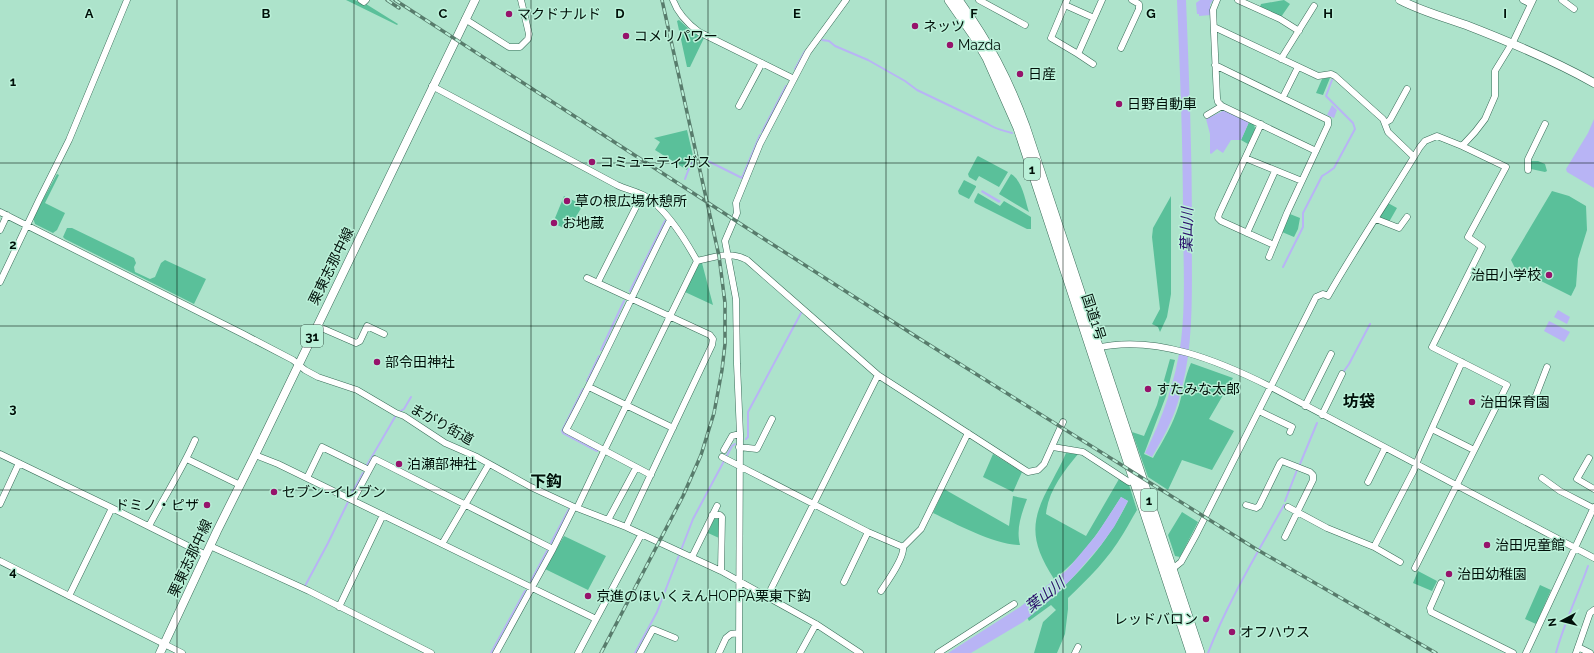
<svg xmlns="http://www.w3.org/2000/svg" width="1594" height="653" font-family="Raleway,'Noto Sans JP',sans-serif">
<style>
.green{fill:#5ac09a}
.water{fill:#b8b4f5}
.lines{fill:none;stroke-linecap:round;stroke-linejoin:round}
.stream{stroke:#b8b4f5;stroke-width:2}
.minor-casing{stroke:#396c58;stroke-width:7}
.major-casing{stroke:#396c58;stroke-width:9}
.highway-casing{stroke:#396c58;stroke-width:10}
.minor{stroke:#fff;stroke-width:6}
.major{stroke:#fff;stroke-width:8}
.highway{stroke:#fff;stroke-width:9}
.rail-casing{stroke:#587c6c;stroke-width:3.5}
.rail{stroke:#baf0d8;stroke-width:2;stroke-dasharray:6;stroke-linecap:butt}
.grid{fill:none;stroke:#001009;stroke-width:1;stroke-opacity:0.55}
.poi-dot{fill:#96136b;stroke:#baf0d8;stroke-width:1.5}
.labels{text-anchor:middle;stroke-width:3;stroke-linejoin:round;paint-order:stroke}
.shield{fill:#baf0d8;stroke:#385347;stroke-width:1}
.shield-label{font-size:13px;font-weight:bold;fill:#001009}
.poi-label{font-size:14px;fill:#001009;stroke:#baf0d8;text-anchor:start}
.street-label{font-size:14px;fill:#001009;stroke:#baf0d8}
.water-label{font-size:15px;font-style:italic;fill:#2a0f6b;stroke:#baf0d8}
.quarter-label{font-size:16px;font-weight:bold;fill:#001009;stroke:#baf0d8}
.grid-label{font-size:13px;text-anchor:middle;font-weight:bold;fill:#001009;stroke:#baf0d8;stroke-width:3;stroke-linejoin:round;paint-order:stroke}
</style>
<rect width="100%" height="100%" fill="#ade3cb"/>
<path class="green" d="M346,0H355L365,6L366,4L398,24L397,25Z
M1284,0L1290,4L1281,17L1260,7L1261,4Z
M679,20L690,30L704,38L690,67H687L677,21Z
M1327,78H1330L1323,95L1316,93L1322,79Z
M1249,122L1254,124L1255,129L1248,144L1241,140Z
M687,130L694,160L690,163L687,170L655,150L660,142L654,138Z
M978,156L1008,172L999,187L979,176L976,181L969,177L968,174L977,157Z
M1531,161H1538L1545,164L1547,171L1545,172L1531,169Z
M57,174L59,175L45,203L65,213L57,230L53,233L35,224L33,218Z
M1011,174C1023,181 1025,201 1029,212L999,194Z
M964,180L976,186V187L969,199L959,194L958,191Z
M1552,191L1569,196L1586,206L1587,230L1578,259L1576,286L1571,296L1515,268L1511,260Z
M978,193L1000,206L1004,201L1031,217V229H1027L975,203L974,201Z
M564,196L583,205L568,230L553,223Z
M1171,196V294L1167,317L1160,332L1158,327L1152,324L1160,309L1152,237L1153,228Z
M1388,203L1397,208L1389,222L1381,218L1380,214Z
M1290,214L1300,218L1298,229L1294,237L1282,232Z
M67,228H72L134,258L136,263L134,267L135,272L150,279L155,277L161,263L165,260L206,279L194,304L65,239L63,237Z
M700,263H702L713,305L685,292L697,265Z
M1170,359L1175,360L1166,396L1144,454L1153,458C1163,441 1173,424 1179,405C1183,392 1185,376 1191,363L1233,378L1209,419L1234,431L1212,470L1182,460L1168,490L1148,477L1132,432L1144,436L1157,405Z
M1066,453L1078,454C1064,471 1048,491 1046,514L1086,536L1119,479L1129,485L1137,510C1132,518 1128,526 1123,534C1109,558 1088,579 1068,598V609L1065,634L1057,653H1034L1043,622L1056,610L1051,605L1029,621L1027,617C1068,587 1106,547 1128,501L1121,497C1102,527 1083,558 1054,579C1029,540 1030,520 1052,481C1057,471 1062,463 1066,453Z
M993,454L1022,472L1013,492L983,477Z
M944,489L1009,526L1013,496L1027,499C1021,515 1016,529 1020,545C995,545 956,524 933,513Z
M1182,512L1198,522L1180,557L1175,556L1168,535Z
M714,519H719V538L708,533Z
M564,536L606,556L588,590L545,569Z
M1418,571L1437,581L1432,591L1413,583Z
M1540,585L1551,590L1536,624L1525,619Z"/>
<path class="water" d="M1177,0H1186C1189,75 1192,150 1192,225C1191,283 1196,346 1178,402C1172,422 1162,440 1152,457L1145,453C1162,419 1176,380 1181,341C1186,300 1183,257 1183,215C1183,143 1180,72 1177,0Z
M1200,0H1213L1210,5L1211,15L1199,16V14H1197L1196,3Z
M1332,105L1337,110L1334,118L1327,115Z
M1225,110L1249,122L1241,140H1231L1223,153L1217,149L1211,154L1210,153V134L1206,119Z
M1594,119V188L1567,172L1566,169L1588,133Z
M982,190L1001,201L999,203L981,192Z
M1558,310L1570,317L1567,324L1554,317Z
M1549,321L1570,332L1564,342L1544,331Z
M1121,497L1128,501L1114,527L1101,545L1074,576L1056,595L1023,622L971,653H948L1020,607L1067,570L1097,534Z"/>
<g class="lines">
<path class="stream" d="M822,40L829,41L835,46L868,60L905,81L917,90L988,124C997,130 1002,130 1012,133
M795,69L805,51
M762,132L786,86
M704,159L742,178L760,135
M685,179L688,171L693,161
M1283,267L1303,227V213L1322,176L1327,173L1334,168L1355,129L1353,123L1326,96L1332,80
M630,291L665,221
M601,350L624,301
M1344,371L1349,364L1370,324
M587,381L599,356
M583,389L562,431L563,433L597,451
M399,412L404,409L411,397
M746,439L748,437V412L801,313
M1300,464L1317,423
M367,465L395,417
M352,493L363,473
M1285,501L1297,470
M551,543L569,509
M531,581L547,551
M305,586L328,543L348,502
M491,653L525,591
M635,653L657,612L693,519L732,446L735,444
M1208,653C1228,601 1257,554 1284,505
M1556,653C1564,623 1578,595 1588,566"/>
<g class="minor-casing">
<path id="minor" d="M361,0L364,2L366,0
M673,0C678,14 687,23 699,32L794,79
M979,0L1025,25
M1067,0L1051,38L1078,54L1102,0
M1217,0L1213,10L1217,98L1218,102L1222,106L1316,151
M1238,0L1280,19L1299,31
M1523,0L1531,4
M1562,0L1574,9
M1065,5L1094,18
M465,19L509,47H520L528,39L529,34L521,0
M1214,27L1318,76L1331,74L1335,76L1383,119L1388,132L1414,157
M1121,48L1139,9V4L1132,0
M1078,54L1093,64
M1281,59L1314,6
M1215,65L1328,120V125L1287,213L1269,257
M432,86L617,185C627,190 640,192 648,198C668,212 686,241 697,261
M1283,97L1298,67
M739,106L762,63
M1207,115L1222,106
M1385,123L1390,120L1407,89
M1261,124L1219,214L1218,218L1221,221L1274,245
M1462,146L1475,132L1485,119L1495,96V71L1514,40L1533,0
M1245,158L1302,181
M1528,170V159L1545,124
M0,212L243,334L293,360L305,370L318,377L357,390L396,413L404,416L445,443L477,457L531,487L574,507
M1376,219L1399,228L1407,217
M0,230L7,215
M1247,233L1275,171
M587,278L710,335L713,339L712,345L626,527
M0,282L39,200L69,140L127,0
M598,282L642,195
M317,326L356,343L360,341L367,326L384,334
M1096,348C1155,334 1219,361 1271,387L1594,558
M589,387L673,428
M1535,398L1547,367
M1305,406L1331,354
M1259,411L1292,427L1290,432
M1322,415L1342,374
M1432,429L1474,450
M739,447L757,449L772,419
M1053,447L1083,452L1129,482L1134,481
M724,450L732,436L740,434
M0,454L112,508L206,555
M255,455L278,464L596,619
M722,457L868,532L903,547
M1589,458L1577,479L1594,489
M187,459L240,485
M651,475L566,430C603,361 635,289 670,220
M307,478L322,447L369,470
M1542,478L1560,491L1593,508
M1368,482L1385,448
M353,500L375,459L553,549
M0,504L19,463
M1246,505L1256,508L1259,506L1280,463L1282,461L1310,472L1313,475V480L1285,537
M1288,507L1327,528L1374,547L1414,470L1419,457L1462,362
M577,508L626,527L721,571L816,624L860,653
M712,515H720L722,517L721,571
M608,520L636,468
M149,526C164,497 182,470 195,440
M442,544L489,464
M210,546L309,591L431,653
M1374,547L1400,562
M692,557L717,506
M0,561L182,653
M1171,570L1181,562L1196,535L1316,297L1323,294L1328,296C1357,245 1390,197 1420,147L1425,141L1437,136L1462,146L1506,167L1468,237L1482,247L1432,347L1507,385L1415,568
M844,582L868,532
M1441,583L1430,608L1431,612L1513,653
M881,591C887,582 905,557 903,547L921,529L968,433
M69,596L112,508
M767,597L878,375
M339,607L383,515
M1578,647L1590,653
M496,653L553,549L574,507L577,508L604,451L697,261C715,257 730,251 747,260L878,375L1028,472L1038,470L1044,464L1063,422
M578,653L641,535
M640,653L653,629L675,638
M719,653L726,638L731,634L739,633
M739,653L740,434L737,364L736,299L725,241L737,213L736,203L760,144L808,52L846,0
M800,653L816,624
M938,653L1014,604
M1075,653L1078,647
M1526,653L1594,507
M1576,653L1590,613L1594,610"/>
</g>
<g class="major-casing">
<path id="major" d="M1400,0C1421,11 1443,17 1466,25C1510,42 1553,60 1594,83
M160,653L217,531L255,455L475,0"/>
</g>
<g class="highway-casing">
<path id="highway" d="M949,0L974,36L987,58L1018,128L1191,653
M958,0C988,42 1007,77 1025,126L1200,653"/>
</g>
<use href="#minor" class="minor"/>
<use href="#major" class="major"/>
<use href="#highway" class="highway"/>
<g class="rail-casing">
<path id="rail" d="M387,0L399,8
M395,0L747,228L920,339L1256,549L1436,653
M601,653L683,496L701,455L714,413L722,370L725,344V303L719,256L662,0"/>
</g>
<use href="#rail" class="rail"/>
</g>
<path class="grid" d="M177,0V653M354,0V653M531,0V653M708,0V653M886,0V653M1063,0V653M1240,0V653M1417,0V653M0,163H1594M0,326H1594M0,490H1594"/>
<g class="poi-dot">
<circle cx="509" cy="14" r="4"/>
<circle cx="915" cy="26" r="4"/>
<circle cx="626" cy="36" r="4"/>
<circle cx="950" cy="45" r="4"/>
<circle cx="1020" cy="74" r="4"/>
<circle cx="1119" cy="104" r="4"/>
<circle cx="592" cy="162" r="4"/>
<circle cx="567" cy="201" r="4"/>
<circle cx="554" cy="223" r="4"/>
<circle cx="1549" cy="275" r="4"/>
<circle cx="377" cy="362" r="4"/>
<circle cx="1148" cy="389" r="4"/>
<circle cx="1472" cy="402" r="4"/>
<circle cx="399" cy="464" r="4"/>
<circle cx="274" cy="492" r="4"/>
<circle cx="207" cy="505" r="4"/>
<circle cx="1487" cy="545" r="4"/>
<circle cx="1449" cy="574" r="4"/>
<circle cx="588" cy="596" r="4"/>
<circle cx="1206" cy="619" r="4"/>
<circle cx="1232" cy="632" r="4"/>
</g>
<g class="labels">
<g class="shield">
<rect x="1024" y="158" width="16" height="22" rx="3"/>
<rect x="301" y="325" width="22" height="22" rx="3"/>
<rect x="1141" y="489" width="16" height="22" rx="3"/>
</g>
<g class="shield-label">
<text x="1032" y="174">1</text>
<text x="312" y="341">31</text>
<text x="1149" y="505">1</text>
</g>
<g class="poi-label">
<text x="517" y="19">マクドナルド</text>
<text x="923" y="31">ネッツ</text>
<text x="634" y="41">コメリパワー</text>
<text x="958" y="50">Mazda</text>
<text x="1028" y="79">日産</text>
<text x="1127" y="109">日野自動車</text>
<text x="600" y="167">コミュニティガス</text>
<text x="575" y="206">草の根広場休憩所</text>
<text x="562" y="228">お地蔵</text>
<text x="1541" y="280" text-anchor="end">治田小学校</text>
<text x="385" y="367">部令田神社</text>
<text x="1156" y="394">すたみな太郎</text>
<text x="1480" y="407">治田保育園</text>
<text x="407" y="469">泊瀬部神社</text>
<text x="282" y="497">セブン-イレブン</text>
<text x="199" y="510" text-anchor="end">ドミノ・ピザ</text>
<text x="1495" y="550">治田児童館</text>
<text x="1457" y="579">治田幼稚園</text>
<text x="596" y="601">京進のほいくえんHOPPA栗東下鈎</text>
<text x="1198" y="624" text-anchor="end">レッドバロン</text>
<text x="1240" y="637">オフハウス</text>
</g>
<g class="street-label">
<text transform="translate(331 266) rotate(-64)" y="5">栗東志那中線</text>
<text transform="translate(1094 317) rotate(72)" y="5">国道1号</text>
<text transform="translate(442 424) rotate(29)" y="5">まがり街道</text>
<text transform="translate(190 558) rotate(-65)" y="5">栗東志那中線</text>
</g>
<g class="water-label">
<text transform="translate(1187 230) rotate(-89)" y="5">葉山川</text>
<text transform="translate(1045 595) rotate(-38)" y="5">葉山川</text>
</g>
<g class="quarter-label">
<text x="1359" y="407">坊袋</text>
<text x="546" y="487">下鈎</text>
</g>
</g>
<g class="grid-label">
<text x="89" y="18">A</text>
<text x="266" y="18">B</text>
<text x="443" y="18">C</text>
<text x="620" y="18">D</text>
<text x="797" y="18">E</text>
<text x="974" y="18">F</text>
<text x="1151" y="18">G</text>
<text x="1328" y="18">H</text>
<text x="1505" y="18">I</text>
<text x="13" y="86">1</text>
<text x="13" y="249">2</text>
<text x="13" y="413">3</text>
<text x="13" y="576">4</text>
</g>
<g transform="translate(1562 621) rotate(263)" stroke="#baf0d8" stroke-width="3" paint-order="stroke">
<path d="M0-3L7 15L0 10L-7 15Z" fill="#001009"/>
<text y="-6" font-size="11" font-weight="bold" text-anchor="middle" fill="#001009">N</text>
</g>
</svg>
